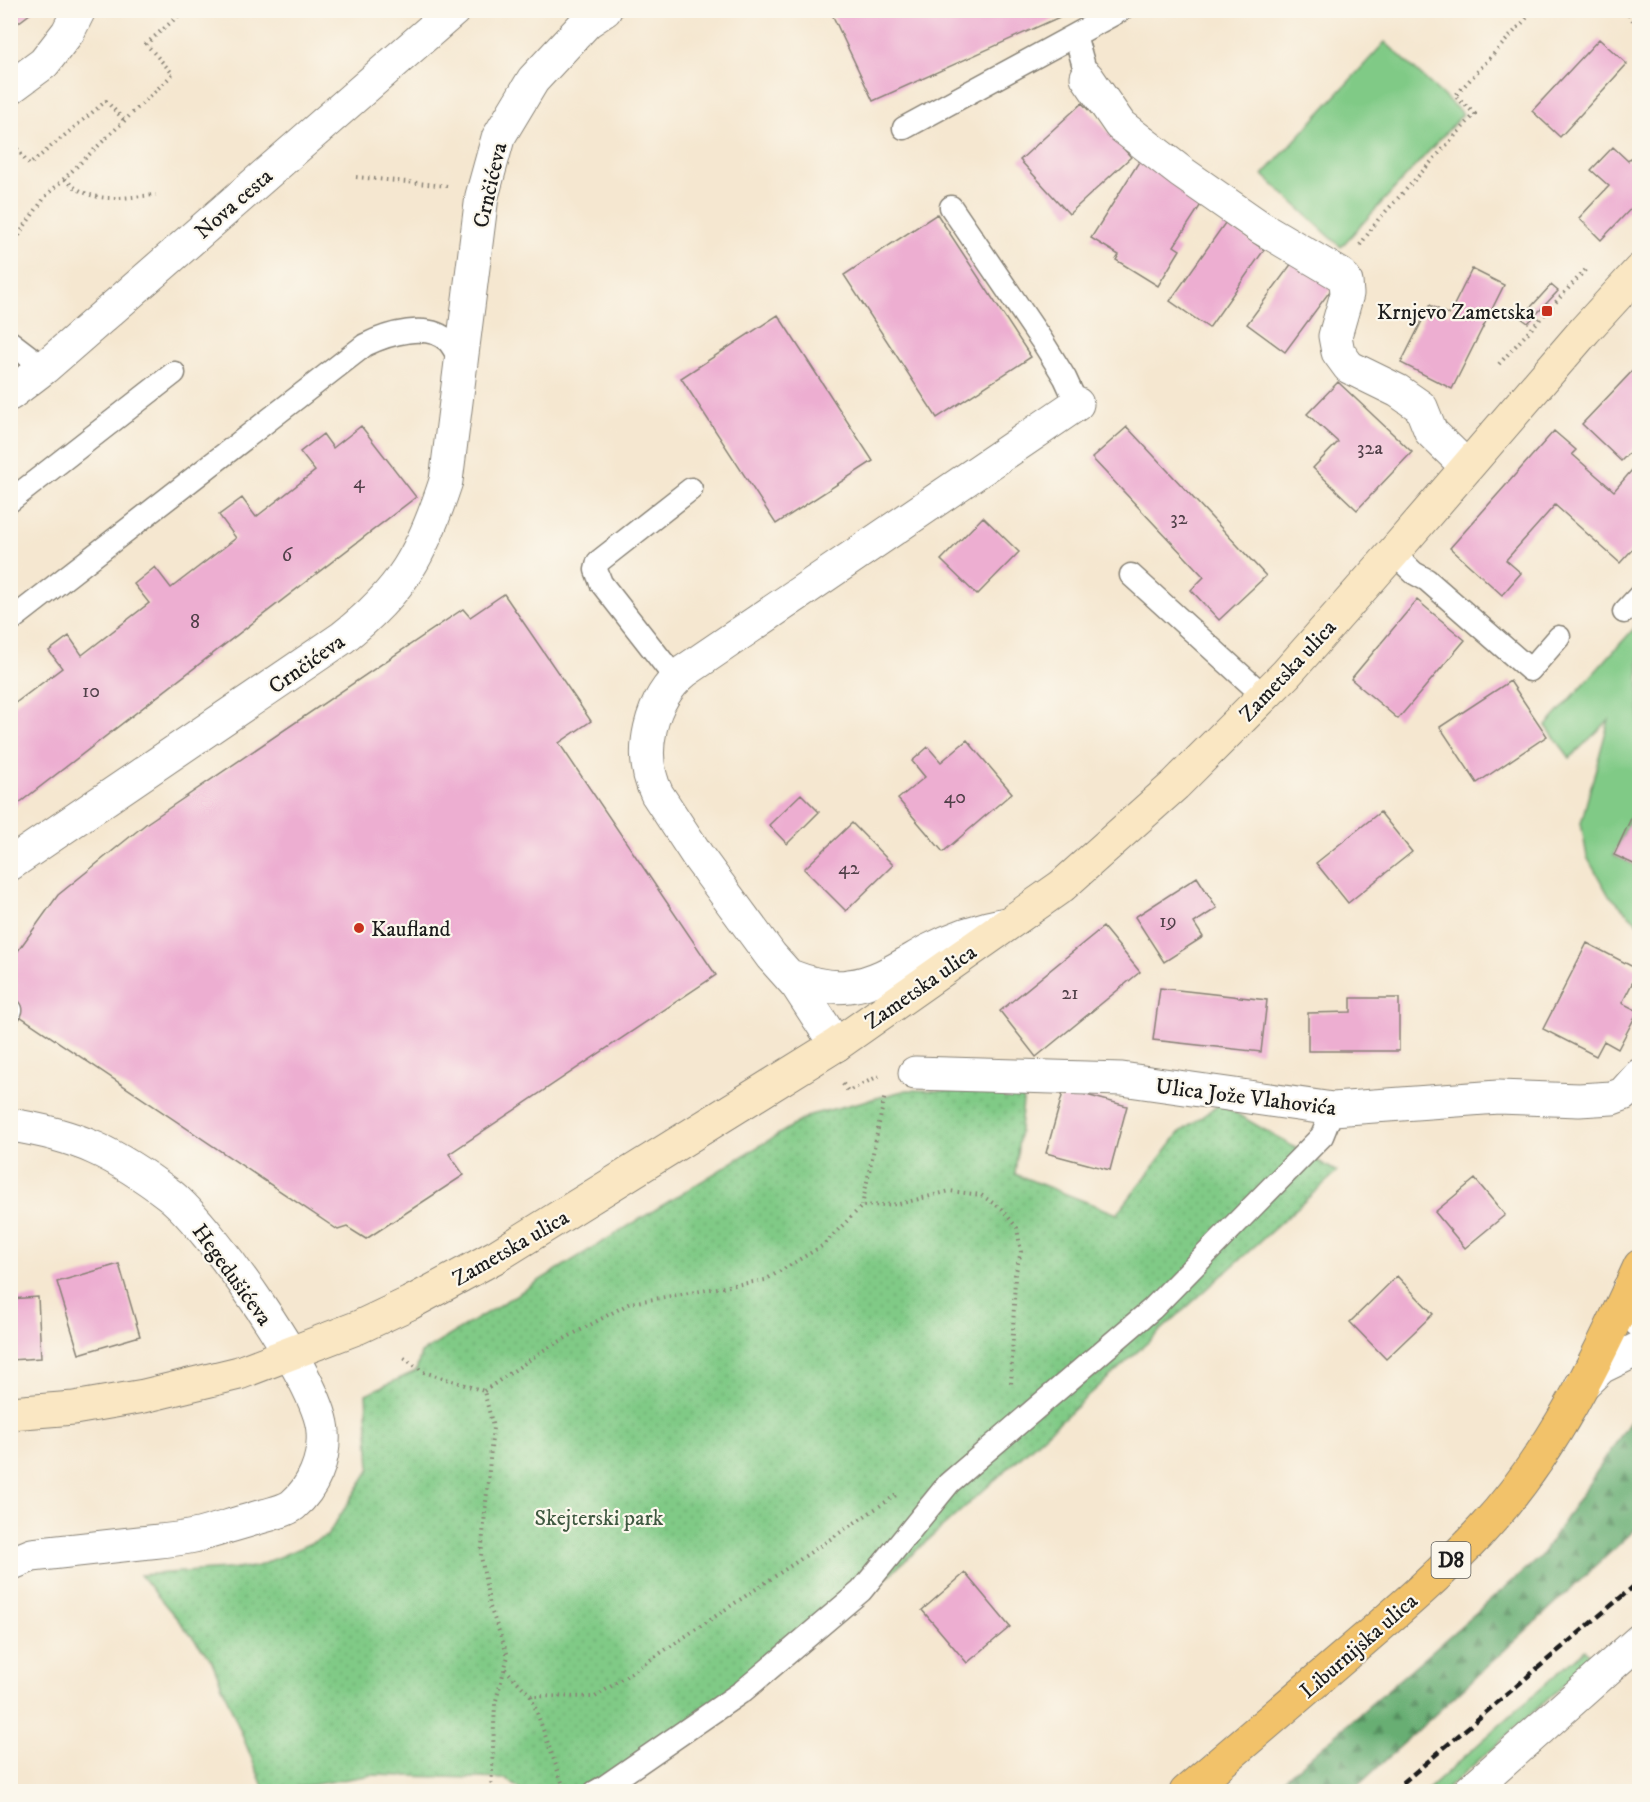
<svg xmlns="http://www.w3.org/2000/svg" width="1650" height="1802" font-family="'IM FELL DW Pica',serif">
<style>
.grass{fill:#80ca86;stroke:#4e7351;stroke-width:1.5}
.forest{fill:url(#forest-firs);stroke:#426548;stroke-width:1.5}
.park{fill:url(#park-dots);stroke:#4e7351;stroke-width:1.5}
.building{fill:#edaed1}
.lines{fill:none;stroke-linecap:round;stroke-linejoin:round}
.service-casing{stroke:#888276;stroke-width:25}
.minor-casing{stroke:#888276;stroke-width:35}
.tertiary-casing{stroke:#888276;stroke-width:35}
.secondary-casing{stroke:#888276;stroke-width:35}
.primary-casing{stroke:#888276;stroke-width:35}
.path{stroke:#888276;stroke-width:4;stroke-dasharray:1.5 4.5;stroke-linecap:butt}
.service{stroke:#fff;stroke-width:22}
.minor{stroke:#fff;stroke-width:33}
.tertiary{stroke:#fff;stroke-width:33}
.secondary{stroke:#fae7c3;stroke-width:33}
.primary{stroke:#f2c26a;stroke-width:33}
.rail{stroke:#1c1c1c;stroke-width:4.5;stroke-dasharray:9 4.5;stroke-linecap:butt}
.poi-dot{fill:#c8321e;stroke:#fbf7ec;stroke-width:2}
.labels{text-anchor:middle;stroke-width:4.5;stroke-linejoin:round;paint-order:stroke}
.number-label{font-size:20px;fill:#504049}
.shield{fill:#fbf7ec;stroke:#5f5e5a;stroke-width:1.5}
.shield-label{font-size:21px;font-weight:bold;fill:#1c1c1c}
.street-label{font-size:22px;fill:#1c1c1c;stroke:#fbf7ec}
.poi-label{font-size:22px;fill:#1c1c1c;stroke:#fbf7ec;text-anchor:end}
.park-label{font-size:22px;fill:#3f5941;stroke:#fbf7ec}
</style>
<defs>
<pattern id="forest-firs" width="22" height="20" patternUnits="userSpaceOnUse" patternTransform="scale(1.5)"><rect width="22" height="20" fill="#68ae73"/><path d="M5 1l3.5 6h-7zM16 11l3.5 6h-7z" fill="#558d5e"/></pattern>
<pattern id="park-dots" width="8" height="8" patternUnits="userSpaceOnUse" patternTransform="scale(1.5)"><rect width="8" height="8" fill="#80ca86"/><path d="M2 2h.1M6 6h.1" fill="none" stroke="#6ead73" stroke-width="1.8" stroke-linecap="round"/></pattern>
</defs>
<rect width="100%" height="100%" fill="#fbf7ec"/>
<filter id="ink" filterUnits="userSpaceOnUse"><feTurbulence type="fractalNoise" baseFrequency=".0167" numOctaves="2"/><feDisplacementMap in="SourceGraphic" scale="12" xChannelSelector="R" yChannelSelector="G"/><feConvolveMatrix kernelMatrix="1 2 1 2 8 2 1 2 1" color-interpolation-filters="sRGB"/></filter>
<filter id="wash" filterUnits="userSpaceOnUse"><feTurbulence type="fractalNoise" baseFrequency=".008" numOctaves="4" result="noise"/><feDisplacementMap in="SourceGraphic" scale="24" xChannelSelector="R" yChannelSelector="G"/><feGaussianBlur stdDeviation="1.35" result="paint"/><feColorMatrix in="noise" values="0 0 0 0 0 0 0 0 0 0 0 0 0 0 0 0 0 1.4 0 .05"/><feComposite in="paint" operator="in"/></filter>
<g filter="url(#wash)">
<rect width="100%" height="100%" fill="#f5e7d0"/>
<path class="grass" d="M1385,42L1463,114L1341,247L1263,175Z
M1639,623V799L1614,855L1639,867V924L1608,894L1587,857L1581,823L1609,720L1570,758L1546,726Z
M1585,1649L1593,1659L1444,1791L1425,1792Z"/>
<path class="forest" d="M1639,1408V1526L1352,1791H1271L1540,1557Z"/>
<path class="park" d="M907,1090L1024,1093L1015,1174L1117,1214L1179,1133L1220,1104L1337,1172L886,1578L611,1791H521L507,1779L372,1775L276,1791H265L211,1659L140,1575L256,1567L327,1536L370,1469L366,1394L416,1371L421,1353L810,1115Z"/>
<g id="blocks">
<path class="building" d="M10,10H35L10,29Z
M830,10H1075L873,101Z
M1599,39L1627,64L1560,137L1532,111Z
M1082,103L1131,157L1069,214L1020,160Z
M1613,147L1628,161L1640,149V199L1601,240L1579,218L1609,186L1591,170Z
M1142,157L1206,197L1174,246L1180,250L1158,286L1116,260L1119,255L1091,238Z
M937,214L1031,357L937,418L844,275Z
M1225,223L1264,250L1209,328L1170,301Z
M1295,259L1333,287L1285,352L1247,324Z
M1472,269L1504,285L1452,389L1401,363L1430,305L1449,315Z
M1551,285L1558,291L1528,323L1521,318Z
M778,315L873,461L776,524L681,378Z
M1640,363V442L1621,461L1582,424Z
M1338,382L1412,452L1357,510L1313,468L1338,442L1307,414Z
M361,426L416,497L10,810V707L62,668L49,651L69,636L82,655L149,603L134,584L155,567L171,588L236,538L219,515L242,498L256,517L315,471L300,452L323,434L333,448Z
M1127,427L1266,576L1219,620L1191,590L1204,577L1092,458Z
M1554,431L1576,450L1572,454L1614,491L1632,470L1640,477V541L1620,563L1555,505L1506,560L1521,573L1502,595L1450,548Z
M983,517L1019,552L977,595L941,560Z
M504,594L591,721L559,743L716,975L449,1154L464,1175L366,1239L347,1227L338,1230L11,1010L10,962L58,895L147,823L463,609L470,617Z
M1417,600L1465,640L1398,719L1351,679Z
M1510,681L1547,736L1477,783L1440,727Z
M967,740L1012,793L943,852L898,799L925,777L912,761L928,747L941,762Z
M801,794L819,812L787,844L769,825Z
M1640,799V867L1614,855Z
M1380,812L1412,852L1348,903L1316,863Z
M852,823L893,865L846,911L804,869Z
M1197,877L1217,908L1194,923L1203,937L1164,962L1135,917Z
M1103,927L1140,972L1036,1057L1000,1011Z
M1587,943L1639,970L1622,1003L1638,1011L1618,1049L1604,1041L1596,1056L1543,1029Z
M1160,988L1267,1000L1261,1052L1153,1040Z
M1351,998H1399V1051H1308V1013L1351,1012Z
M1064,1089L1127,1106L1110,1170L1046,1153Z
M1475,1179L1505,1215L1465,1248L1435,1212Z
M119,1264L140,1336L79,1354L57,1282Z
M1397,1276L1433,1314L1386,1359L1350,1322Z
M38,1297L41,1358L10,1360V1299Z
M965,1573L1010,1627L967,1663L922,1610Z"/>
</g>
</g>
<g filter="url(#ink)">
<use href="#blocks" fill-opacity="0" stroke="#888276" stroke-width="1.5"/>
<g class="lines">
<g class="service-casing">
<path id="service" d="M1075,35L1087,77
M904,128L1121,10
M951,207L1042,341L1065,378L1077,404
M10,342L44,368
M10,501L174,373
M1393,553L1414,573L1427,580L1530,670L1559,637
M1131,575L1264,696
M1624,612L1640,595
M10,621L365,345C387,334 429,321 449,342C454,348 457,355 461,362
M676,679L601,583L596,570L598,562L691,489
M10,1012L11,1010
M595,1792L604,1787L743,1691L861,1591L949,1483L1152,1309L1322,1136L1333,1109"/>
</g>
<g class="minor-casing">
<path id="minor" d="M1087,77L1120,125L1181,172L1260,227L1341,275L1346,282L1347,294L1335,336L1338,352L1349,367L1398,391L1421,407L1431,432L1466,466
M10,88L44,63L68,32L79,10
M10,864L342,638C403,590 422,554 446,481L482,196L498,138L533,80L587,22L605,10
M790,976C808,983 830,989 849,986C878,983 903,965 928,951C953,938 978,929 1006,924
M836,1045L797,985L771,956L699,858L657,794C637,754 650,699 685,671L1077,404
M915,1073L1122,1079L1333,1109L1498,1097L1579,1100L1612,1098L1623,1094L1640,1075
M10,1125C78,1135 116,1154 170,1195C210,1227 321,1383 323,1432C325,1459 313,1488 293,1505C284,1512 261,1516 250,1520C231,1525 213,1532 194,1536C176,1540 157,1541 140,1543C104,1547 68,1551 32,1555L10,1564
M1629,1289L1631,1301L1640,1321
M1581,1386L1601,1367L1640,1348
M1469,1792L1640,1640"/>
</g>
<g class="tertiary-casing">
<path id="tertiary" d="M10,394L44,368L454,10"/>
</g>
<g class="secondary-casing">
<path id="secondary" d="M10,1413L74,1408L144,1396L239,1373L359,1327L410,1303L495,1257L836,1045L1062,886L1175,785L1286,674L1393,553L1585,330L1640,270"/>
</g>
<g class="primary-casing">
<path id="primary" d="M1186,1792C1244,1743 1301,1694 1359,1644C1401,1608 1444,1571 1482,1530C1552,1455 1598,1359 1640,1266"/>
</g>
<path class="path" d="M1624,10L1640,28
M10,139L29,165L106,101L125,121
M356,177L448,186
M65,179C92,206 121,197 156,195
M1360,245L1378,220L1475,114L1455,96L1534,10
M10,258L21,231L45,197L173,74L146,44L185,10
M1499,364L1587,268
M843,1084L848,1091L879,1076
M862,1206L885,1095
M404,1358L424,1372L484,1391L493,1427L481,1556L490,1607L508,1656L495,1704L491,1792
M484,1391L544,1350L630,1303L765,1280L822,1246L862,1206L899,1204L950,1191L981,1195L1002,1209L1017,1228L1021,1252L1015,1275L1011,1387
M505,1669L531,1696L595,1697L896,1495
M531,1696L564,1788"/>
<use href="#service" class="service"/>
<use href="#minor" class="minor"/>
<use href="#tertiary" class="tertiary"/>
<use href="#secondary" class="secondary"/>
<use href="#primary" class="primary"/>
<path class="rail" d="M1392,1792L1640,1581"/>
</g>
</g>
<g class="poi-dot">
<rect x="1541" y="305" width="12" height="12" rx="3"/>
<circle cx="359" cy="928" r="6"/>
</g>
<g class="labels">
<g class="number-label">
<text x="1370" y="454">32a</text>
<text x="359" y="488">4</text>
<text x="1179" y="524">32</text>
<text x="287" y="561">6</text>
<text x="195" y="628">8</text>
<text x="91" y="697">10</text>
<text x="955" y="803">40</text>
<text x="849" y="874">42</text>
<text x="1168" y="927">19</text>
<text x="1070" y="999">21</text>
</g>
<rect class="shield" x="1431.5" y="1542" width="39" height="36" rx="4.5"/>
<g class="shield-label">
<text x="1451" y="1567">D8</text>
</g>
<g class="street-label">
<text transform="translate(489 185) rotate(-77)" y="8">Crnčićeva</text>
<text transform="translate(233 203) rotate(-41)" y="8">Nova cesta</text>
<text transform="translate(306 663) rotate(-35)" y="8">Crnčićeva</text>
<text transform="translate(1287 670) rotate(-47)" y="8">Zametska ulica</text>
<text transform="translate(920 986) rotate(-35)" y="8">Zametska ulica</text>
<text transform="translate(1246 1096) rotate(7)" y="8">Ulica Jože Vlahovića</text>
<text transform="translate(510 1247) rotate(-30)" y="8">Zametska ulica</text>
<text transform="translate(233 1274) rotate(54)" y="8">Hegedušićeva</text>
<text transform="translate(1358 1645) rotate(-41)" y="8">Liburnijska ulica</text>
</g>
<g class="poi-label">
<text x="1535" y="319">Krnjevo Zametska</text>
<text x="371" y="936" text-anchor="start">Kaufland</text>
</g>
<g class="park-label">
<text x="599" y="1525">Skejterski park</text>
</g>
</g>
<rect width="1650" height="1802" fill="none" stroke="#fbf7ec" stroke-width="36"/>
</svg>
